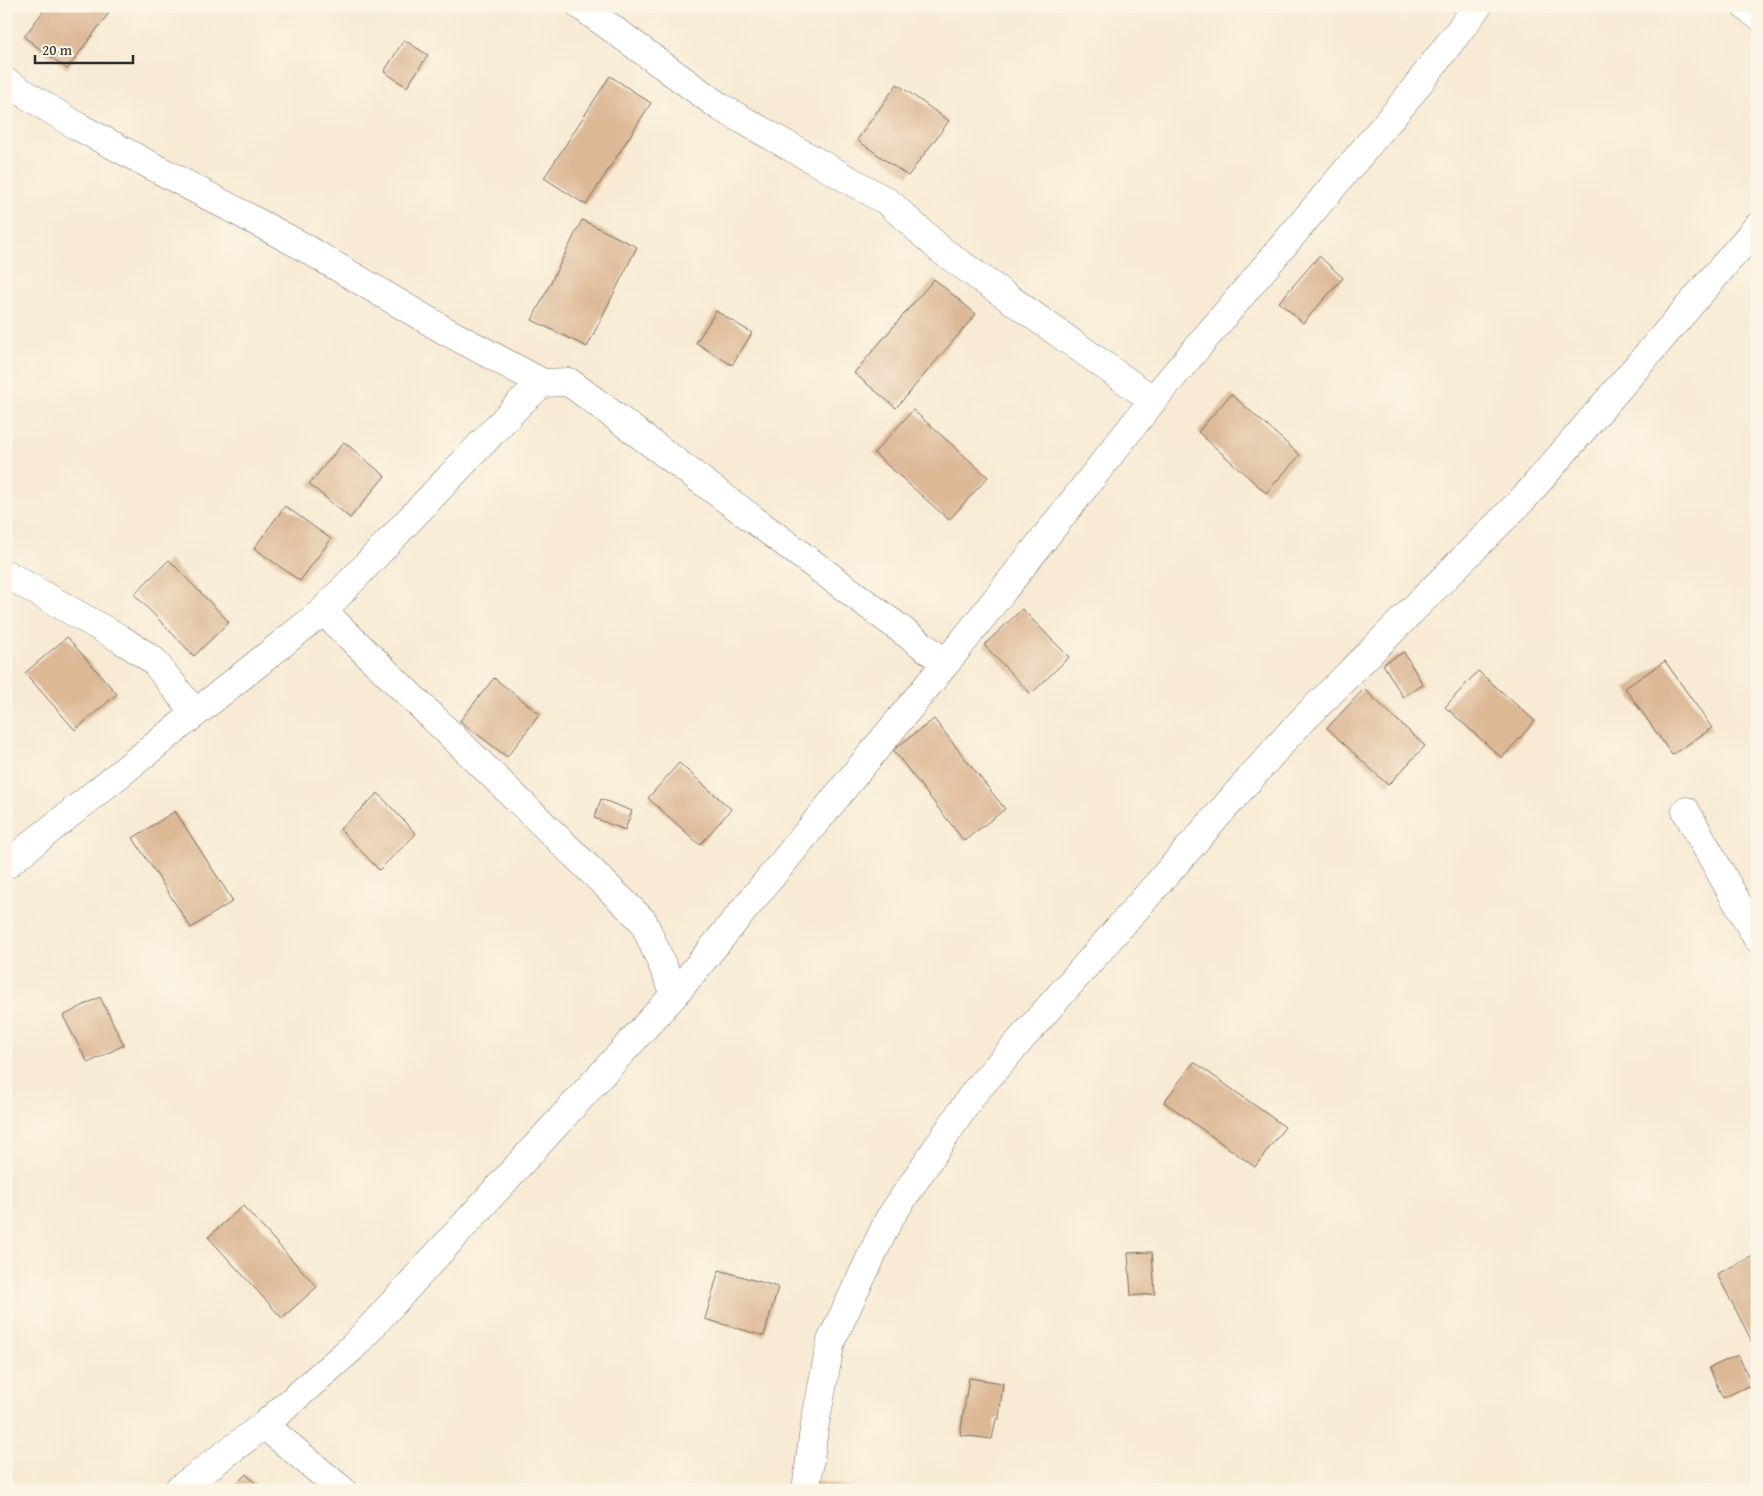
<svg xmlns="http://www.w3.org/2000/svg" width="1763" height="1496" font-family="'Gentium Book Plus',serif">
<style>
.building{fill:#dcb895}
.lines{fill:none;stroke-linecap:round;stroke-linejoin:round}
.minor-casing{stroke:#736e66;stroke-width:29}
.minor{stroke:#fff;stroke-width:28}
</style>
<rect width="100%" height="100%" fill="#fcf5e5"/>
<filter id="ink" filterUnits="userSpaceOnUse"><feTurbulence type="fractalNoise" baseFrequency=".02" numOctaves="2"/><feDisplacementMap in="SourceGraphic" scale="10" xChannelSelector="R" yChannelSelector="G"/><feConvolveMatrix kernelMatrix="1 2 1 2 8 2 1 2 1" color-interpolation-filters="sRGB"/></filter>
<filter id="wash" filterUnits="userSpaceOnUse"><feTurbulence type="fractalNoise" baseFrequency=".0096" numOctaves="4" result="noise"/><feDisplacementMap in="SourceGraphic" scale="20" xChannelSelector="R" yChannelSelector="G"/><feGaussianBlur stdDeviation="1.12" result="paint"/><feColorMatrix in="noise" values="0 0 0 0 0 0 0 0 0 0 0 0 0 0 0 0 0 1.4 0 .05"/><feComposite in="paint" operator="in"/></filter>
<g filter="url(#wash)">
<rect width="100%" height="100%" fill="#f8ead4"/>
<g id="blocks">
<path class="building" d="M47,6H100L109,13L67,69L24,37Z
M404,40L428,55L407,87L384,72Z
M610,76L651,103L586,205L544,178Z
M897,84L949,121L908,176L857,140Z
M582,220L637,247L587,347L532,320Z
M1319,256L1343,278L1303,323L1279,302Z
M934,279L976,314L896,408L854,373Z
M716,311L752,333L732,365L696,343Z
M1231,394L1300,455L1266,493L1198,432Z
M913,410L988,477L949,520L874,453Z
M344,442L385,476L350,518L309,484Z
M285,506L331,539L300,581L254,548Z
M169,560L229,622L194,656L134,594Z
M1022,609L1069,657L1031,694L984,645Z
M67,637L117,694L75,730L25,673Z
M1404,652L1423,685L1403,697L1383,664Z
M1665,661L1712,728L1672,755L1625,688Z
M1478,671L1535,721L1502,758L1445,707Z
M494,678L540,714L507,757L460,721Z
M1364,689L1425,746L1388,785L1327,728Z
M934,719L1005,809L964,841L893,750Z
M679,763L731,809L700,845L648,798Z
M378,793L416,834L379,870L340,829Z
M601,799L632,811L625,830L594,818Z
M175,811L233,901L191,928L133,838Z
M100,997L124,1045L88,1063L63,1016Z
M1194,1062L1285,1127L1255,1167L1164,1102Z
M243,1206L317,1287L282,1318L208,1237Z
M1152,1252L1155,1294L1131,1296L1128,1253Z
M1757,1254V1351L1717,1274Z
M719,1270L778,1287L764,1336L705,1319Z
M1738,1355L1752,1384L1723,1398L1709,1368Z
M969,1378L1003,1383L999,1419H996L992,1439L960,1435Z
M246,1474L262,1490H230Z
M814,1481L861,1489V1490H812Z"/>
</g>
</g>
<g filter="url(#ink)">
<use href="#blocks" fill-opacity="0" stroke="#736e66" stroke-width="1"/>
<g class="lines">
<g class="minor-casing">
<path id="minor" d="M581,6L720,107L888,202L941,250L1153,400
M1745,6L1757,15
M6,82L77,126L300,245L444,330L543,383
M6,574L119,638L153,660L194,712
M323,611L643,921L675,994
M1686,811L1757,938
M6,865L323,611L522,401L543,383L569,382L946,663L1153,400L1406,100L1478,6
M264,1425L342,1490
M178,1490L264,1425L352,1348L675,994L946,663
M806,1490L814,1429L831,1341L889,1219L973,1094L1291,732L1525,497L1757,227"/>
</g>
<use href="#minor" class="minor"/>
</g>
</g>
<rect width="1763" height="1496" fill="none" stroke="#fcf5e5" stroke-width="25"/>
<path d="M35 55v8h98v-8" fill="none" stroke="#2b2b2b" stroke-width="2.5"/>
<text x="42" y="55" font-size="15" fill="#2b2b2b" stroke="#fcf5e5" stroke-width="4" paint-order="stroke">20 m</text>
</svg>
